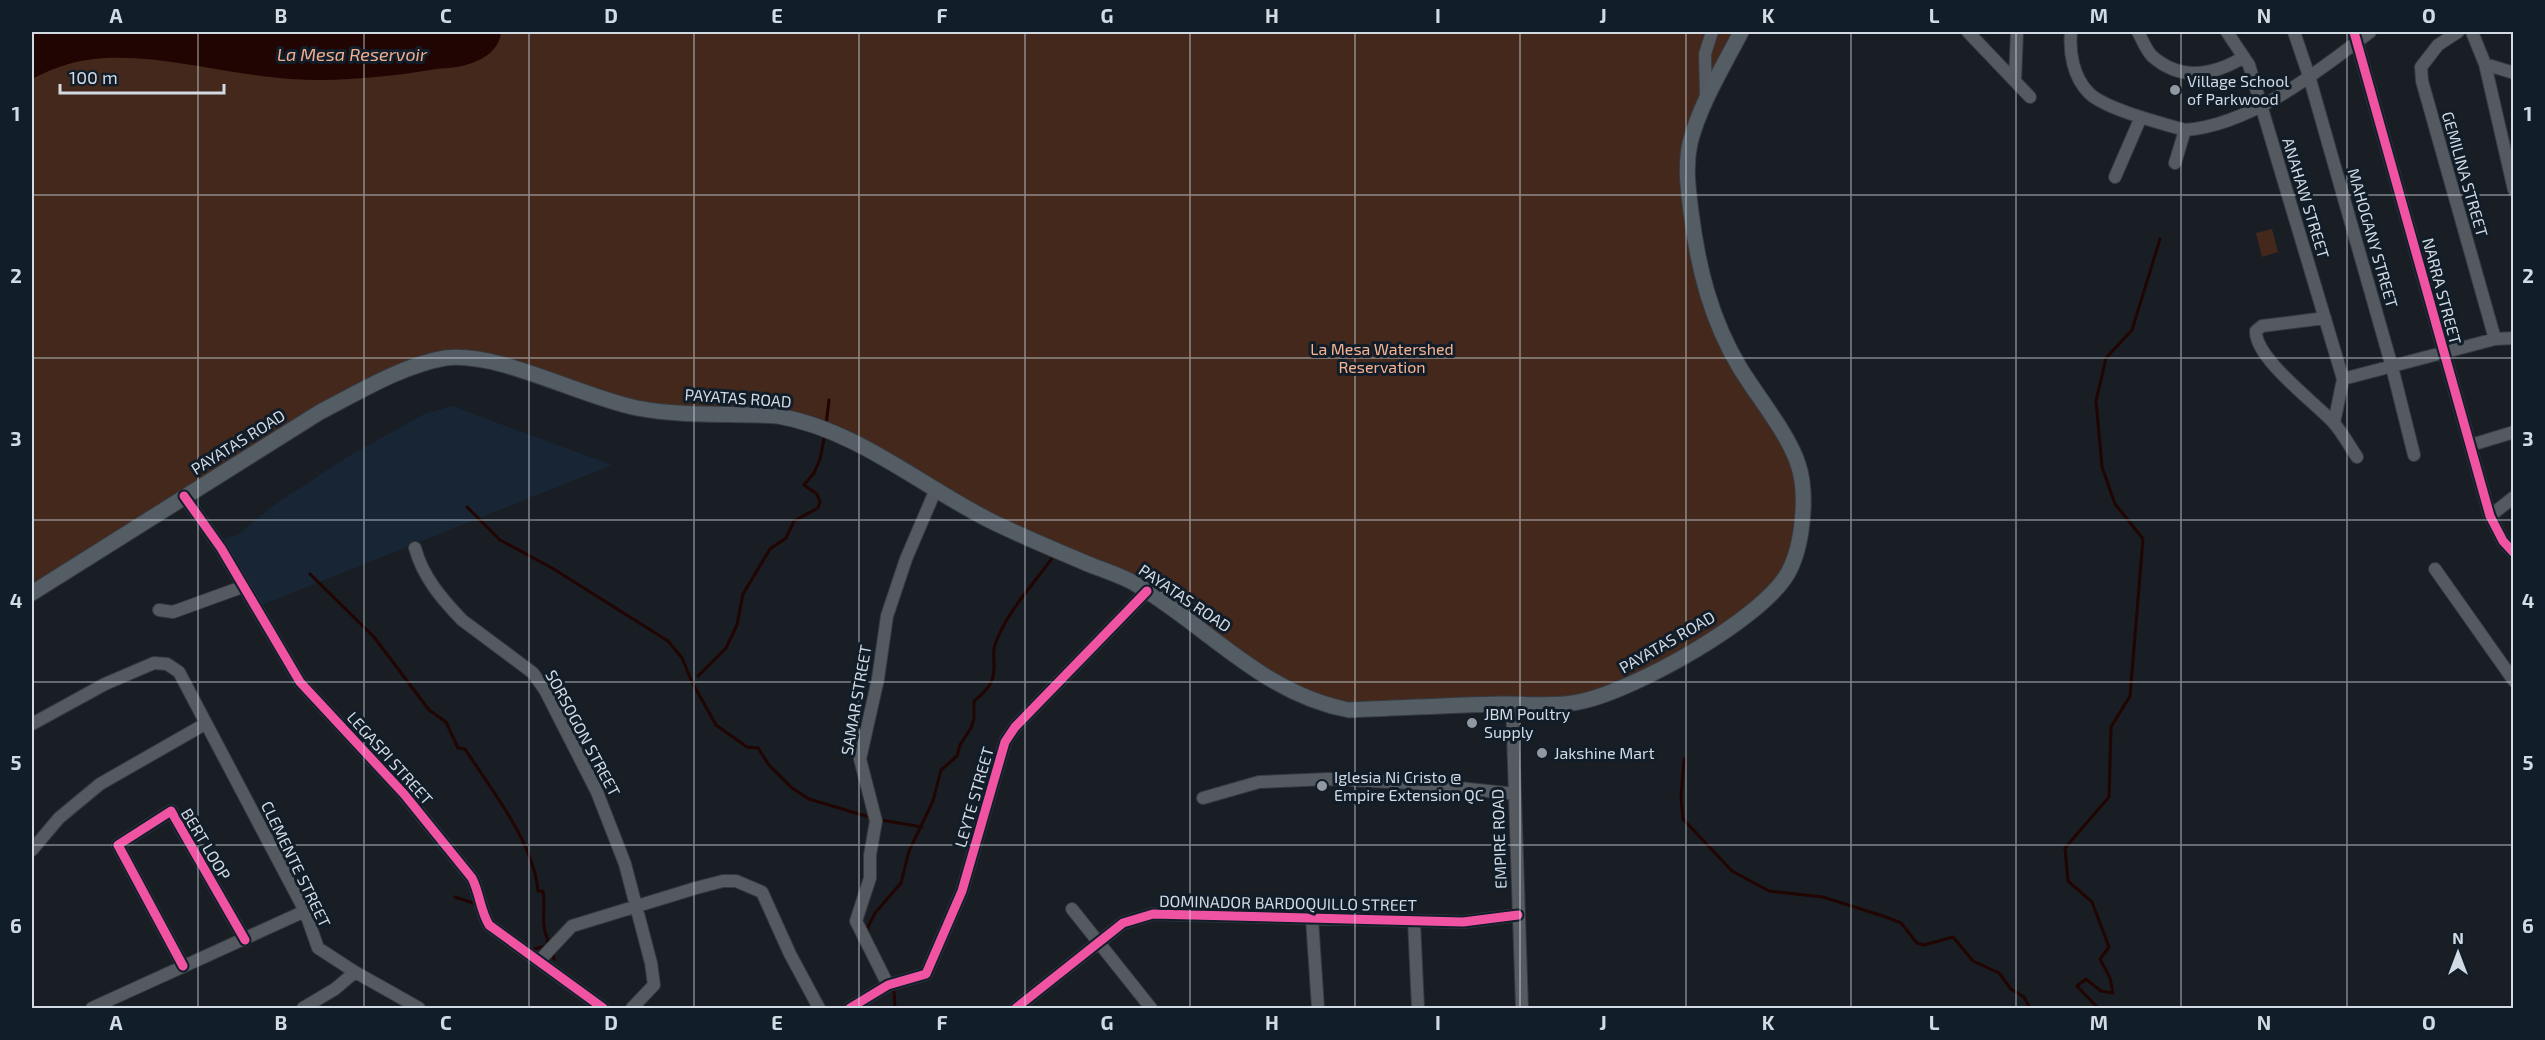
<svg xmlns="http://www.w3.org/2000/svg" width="2545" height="1040" font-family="'Exo 2',sans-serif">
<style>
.built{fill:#172535}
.green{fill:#43281b}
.water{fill:#210503}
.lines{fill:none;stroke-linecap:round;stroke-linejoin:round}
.stream{stroke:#210503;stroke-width:3}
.minor-casing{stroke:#363a40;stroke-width:14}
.major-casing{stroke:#363a40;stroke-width:17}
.minor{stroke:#545a60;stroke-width:12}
.major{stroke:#545c64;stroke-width:15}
.cycleway-casing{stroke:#121d2a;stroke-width:13}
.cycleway{stroke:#f153a3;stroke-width:9}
.grid{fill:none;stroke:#d2dae3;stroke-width:1.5;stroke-opacity:0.55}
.poi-dot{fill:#9198a0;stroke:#121d2a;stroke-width:2}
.labels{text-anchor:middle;stroke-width:6;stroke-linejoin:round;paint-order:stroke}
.poi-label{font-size:16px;fill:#d2dae3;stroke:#121d2a;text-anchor:start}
.street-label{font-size:16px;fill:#d2dae3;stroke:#121d2a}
.park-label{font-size:16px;fill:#f8b391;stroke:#121d2a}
.water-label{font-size:18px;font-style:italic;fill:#f2ae8d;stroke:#121d2a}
.neatline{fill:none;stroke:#d2dae3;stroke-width:2}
.grid-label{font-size:20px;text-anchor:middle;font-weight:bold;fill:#d2dae3}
</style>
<rect width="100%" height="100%" fill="#181e24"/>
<path class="built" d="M452,406L612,465L259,606L224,538L237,535L277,503L347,457L424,414Z"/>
<path class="green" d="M32,32H1742L1700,113L1685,205V225L1696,270L1787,445L1799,503L1788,563L1763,600L1651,670L1581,697L1325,706L1139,586L792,418L670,412L457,357L364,388L32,593Z
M2272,229L2278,252L2262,257L2256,233Z"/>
<path class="water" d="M32,32H501C500,47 487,58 472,63C462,67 448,68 436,69C389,77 339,82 291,79C229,75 167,55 105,58C76,60 57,66 32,79Z"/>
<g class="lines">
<path class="stream" d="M826,425L829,400
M467,507L500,540L552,568L668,641L682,658L692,682L716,725L747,747L758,748L769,765L792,788L809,799L869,817
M310,574L374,637L429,710L446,722L458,748L465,749C491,789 534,843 538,891H543C546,906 540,926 548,939L546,946L530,950
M698,676L726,648L737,625L743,594L770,549L786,538L794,521L818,508L820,502L817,494L804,485L814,473L820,459L825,434
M1684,759L1681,798L1683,819L1732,871L1769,891L1823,897L1886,917L1901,923L1917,943L1924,945L1953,937L1973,961L1999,973L2011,989L2024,997L2030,1008
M881,820L922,827
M455,897L476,904
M868,935V927L875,913L901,883L909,851L933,801L941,770L957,756L960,745L971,728L974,719V701C988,690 995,682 994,663C994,657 993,650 995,645C1007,610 1034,585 1054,555
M553,955L554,959
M894,992L895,1008
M2098,1008L2077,986L2086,979L2101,991L2113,993L2110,978L2100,959L2109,947L2092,902L2068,881L2065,848L2109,797L2111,727L2130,696L2143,539L2115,504L2102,467L2096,401L2106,358L2132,330L2160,239"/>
<g class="minor-casing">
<path id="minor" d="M1968,32L2030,97
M2071,32C2069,52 2073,77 2089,93C2105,109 2161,123 2185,130
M2138,32C2142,39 2146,50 2152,56C2181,82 2214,75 2244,57
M2227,32L2249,65L2343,379L2334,423
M2294,32L2309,76L2392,367L2414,455
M2354,32L2490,516L2503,541L2514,553
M2458,32L2438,45L2421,67L2422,81L2495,339
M2472,32L2485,64L2514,190
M2485,64L2514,73
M2015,81L2017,32
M1706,98L1705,54L1712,32
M2175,163L2185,130C2251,125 2319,71 2370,32
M2115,177L2141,117
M2325,318L2262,326L2256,331C2255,358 2314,402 2333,422C2342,432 2349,445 2357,457
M2343,379L2495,339L2514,338
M2471,445L2514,432
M184,496L221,548L300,682L404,794L472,878C480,894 480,910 489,925L603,1008
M2490,516L2514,497
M415,548C423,577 441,598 462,620L533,673L545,690L597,792L625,864L651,963L654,985L632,1008
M2435,569L2514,681
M159,610L173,612L242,587
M1512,704L1522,1008
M32,724L105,684L154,663L167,664L179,672L305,911L318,948L355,972L419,1008
M1203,798L1259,782L1328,779L1413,783L1515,794
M32,850L59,818L100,784L205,724
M1072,909L1151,1008
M1312,919L1318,1008
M1414,921L1418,1008
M539,961L572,926L696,888L723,881H736L762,892L790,954L819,1008
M183,966L118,845L171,811L245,940
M888,985L856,921L870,878V855L876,821L860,759L878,679L887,616L906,559L936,489
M92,1008L305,911
M303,1008L335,989L355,972
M850,1008L888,985L926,974L962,891L1005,742L1015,727L1147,591
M1016,1008L1123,923L1153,914L1463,922L1518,915"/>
</g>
<g class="major-casing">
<path id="major" d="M32,593L320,412C357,393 403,365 445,358C498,351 581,397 637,408C683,417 731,413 778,416C858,430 922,487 993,522C1026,538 1060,552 1093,566C1109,572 1125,577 1139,586C1210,629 1264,694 1349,710C1400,708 1452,705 1503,704C1529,704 1558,707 1583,701C1636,689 1761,620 1788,573C1803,546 1808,493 1798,464C1789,435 1757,396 1740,368C1711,320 1698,268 1691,212C1688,189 1685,166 1690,143C1700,104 1723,67 1741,32"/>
</g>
<use href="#minor" class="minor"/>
<use href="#major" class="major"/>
<g class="cycleway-casing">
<path id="cycleway" d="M2354,32L2490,516L2503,541L2514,553
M184,496L221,548L300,682L404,794L472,878C480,894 480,910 489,925L603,1008
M183,966L118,845L171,811L245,940
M850,1008L888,985L926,974L962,891L1005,742L1015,727L1147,591
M1016,1008L1123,923L1153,914L1463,922L1518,915"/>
</g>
<use href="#cycleway" class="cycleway"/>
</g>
<path class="grid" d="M198,32V1008M364,32V1008M529,32V1008M694,32V1008M859,32V1008M1025,32V1008M1190,32V1008M1355,32V1008M1520,32V1008M1686,32V1008M1851,32V1008M2016,32V1008M2181,32V1008M2347,32V1008M32,195H2514M32,358H2514M32,520H2514M32,682H2514M32,845H2514"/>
<g class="poi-dot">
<circle cx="2175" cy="90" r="6"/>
<circle cx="1472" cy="723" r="6"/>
<circle cx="1542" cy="753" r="6"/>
<circle cx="1322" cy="786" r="6"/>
</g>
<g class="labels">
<g class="poi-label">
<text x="2187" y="87">Village School<tspan x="2187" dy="18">of Parkwood</tspan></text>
<text x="1484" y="720">JBM Poultry<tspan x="1484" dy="18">Supply</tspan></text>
<text x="1554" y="759">Jakshine Mart</text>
<text x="1334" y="783">Iglesia Ni Cristo @<tspan x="1334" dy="18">Empire Extension QC</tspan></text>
</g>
<g class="street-label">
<text transform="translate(2465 174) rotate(74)" y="6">GEMILINA STREET</text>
<text transform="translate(2306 198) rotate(73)" y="6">ANAHAW STREET</text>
<text transform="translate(2373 238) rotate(74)" y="6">MAHOGANY STREET</text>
<text transform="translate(2442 291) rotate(75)" y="6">NARRA STREET</text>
<text transform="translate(738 398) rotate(4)" y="6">PAYATAS ROAD</text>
<text transform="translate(238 442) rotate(-32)" y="6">PAYATAS ROAD</text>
<text transform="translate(1185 598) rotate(34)" y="6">PAYATAS ROAD</text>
<text transform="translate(1667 642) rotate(-30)" y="6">PAYATAS ROAD</text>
<text transform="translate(856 700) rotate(-80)" y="6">SAMAR STREET</text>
<text transform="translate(583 733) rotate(62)" y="6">SORSOGON STREET</text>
<text transform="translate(390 758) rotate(48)" y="6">LEGASPI STREET</text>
<text transform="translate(974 797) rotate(-74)" y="6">LEYTE STREET</text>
<text transform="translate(1499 839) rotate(-92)" y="6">EMPIRE ROAD</text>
<text transform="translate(206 844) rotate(59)" y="6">BERT LOOP</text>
<text transform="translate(296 864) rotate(64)" y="6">CLEMENTE STREET</text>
<text transform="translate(1288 903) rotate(1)" y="6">DOMINADOR BARDOQUILLO STREET</text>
</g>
<g class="park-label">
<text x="1382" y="355">La Mesa Watershed<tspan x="1382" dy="18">Reservation</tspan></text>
</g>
<g class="water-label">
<text x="352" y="61">La Mesa Reservoir</text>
</g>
</g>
<rect width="2545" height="1040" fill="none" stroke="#121d2a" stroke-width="66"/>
<g transform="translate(2458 953)" stroke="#121d2a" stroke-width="4.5" paint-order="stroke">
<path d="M0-4.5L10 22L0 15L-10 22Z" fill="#d2dae3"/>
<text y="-9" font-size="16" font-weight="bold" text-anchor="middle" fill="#d2dae3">N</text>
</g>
<path d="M60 84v9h164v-9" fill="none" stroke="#d2dae3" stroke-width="3"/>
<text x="69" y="84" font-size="18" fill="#d2dae3" stroke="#121d2a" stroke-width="4.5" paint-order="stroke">100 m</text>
<rect x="33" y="33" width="2479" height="974" class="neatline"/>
<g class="grid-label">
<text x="116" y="23">A</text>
<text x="281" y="23">B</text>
<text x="446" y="23">C</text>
<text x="611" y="23">D</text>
<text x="777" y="23">E</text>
<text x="942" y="23">F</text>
<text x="1107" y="23">G</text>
<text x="1272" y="23">H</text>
<text x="1438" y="23">I</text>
<text x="1603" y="23">J</text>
<text x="1768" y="23">K</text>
<text x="1934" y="23">L</text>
<text x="2099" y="23">M</text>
<text x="2264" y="23">N</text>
<text x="2429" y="23">O</text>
<text x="16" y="121">1</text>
<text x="2528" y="121">1</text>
<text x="16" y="283">2</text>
<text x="2528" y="283">2</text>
<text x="16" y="446">3</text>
<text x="2528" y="446">3</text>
<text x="16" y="608">4</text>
<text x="2528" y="608">4</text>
<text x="16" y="770">5</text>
<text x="2528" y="770">5</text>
<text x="16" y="933">6</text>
<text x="2528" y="933">6</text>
<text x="116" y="1030">A</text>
<text x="281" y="1030">B</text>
<text x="446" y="1030">C</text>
<text x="611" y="1030">D</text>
<text x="777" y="1030">E</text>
<text x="942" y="1030">F</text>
<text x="1107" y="1030">G</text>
<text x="1272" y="1030">H</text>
<text x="1438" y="1030">I</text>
<text x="1603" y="1030">J</text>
<text x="1768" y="1030">K</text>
<text x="1934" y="1030">L</text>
<text x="2099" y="1030">M</text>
<text x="2264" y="1030">N</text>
<text x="2429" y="1030">O</text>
</g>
</svg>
